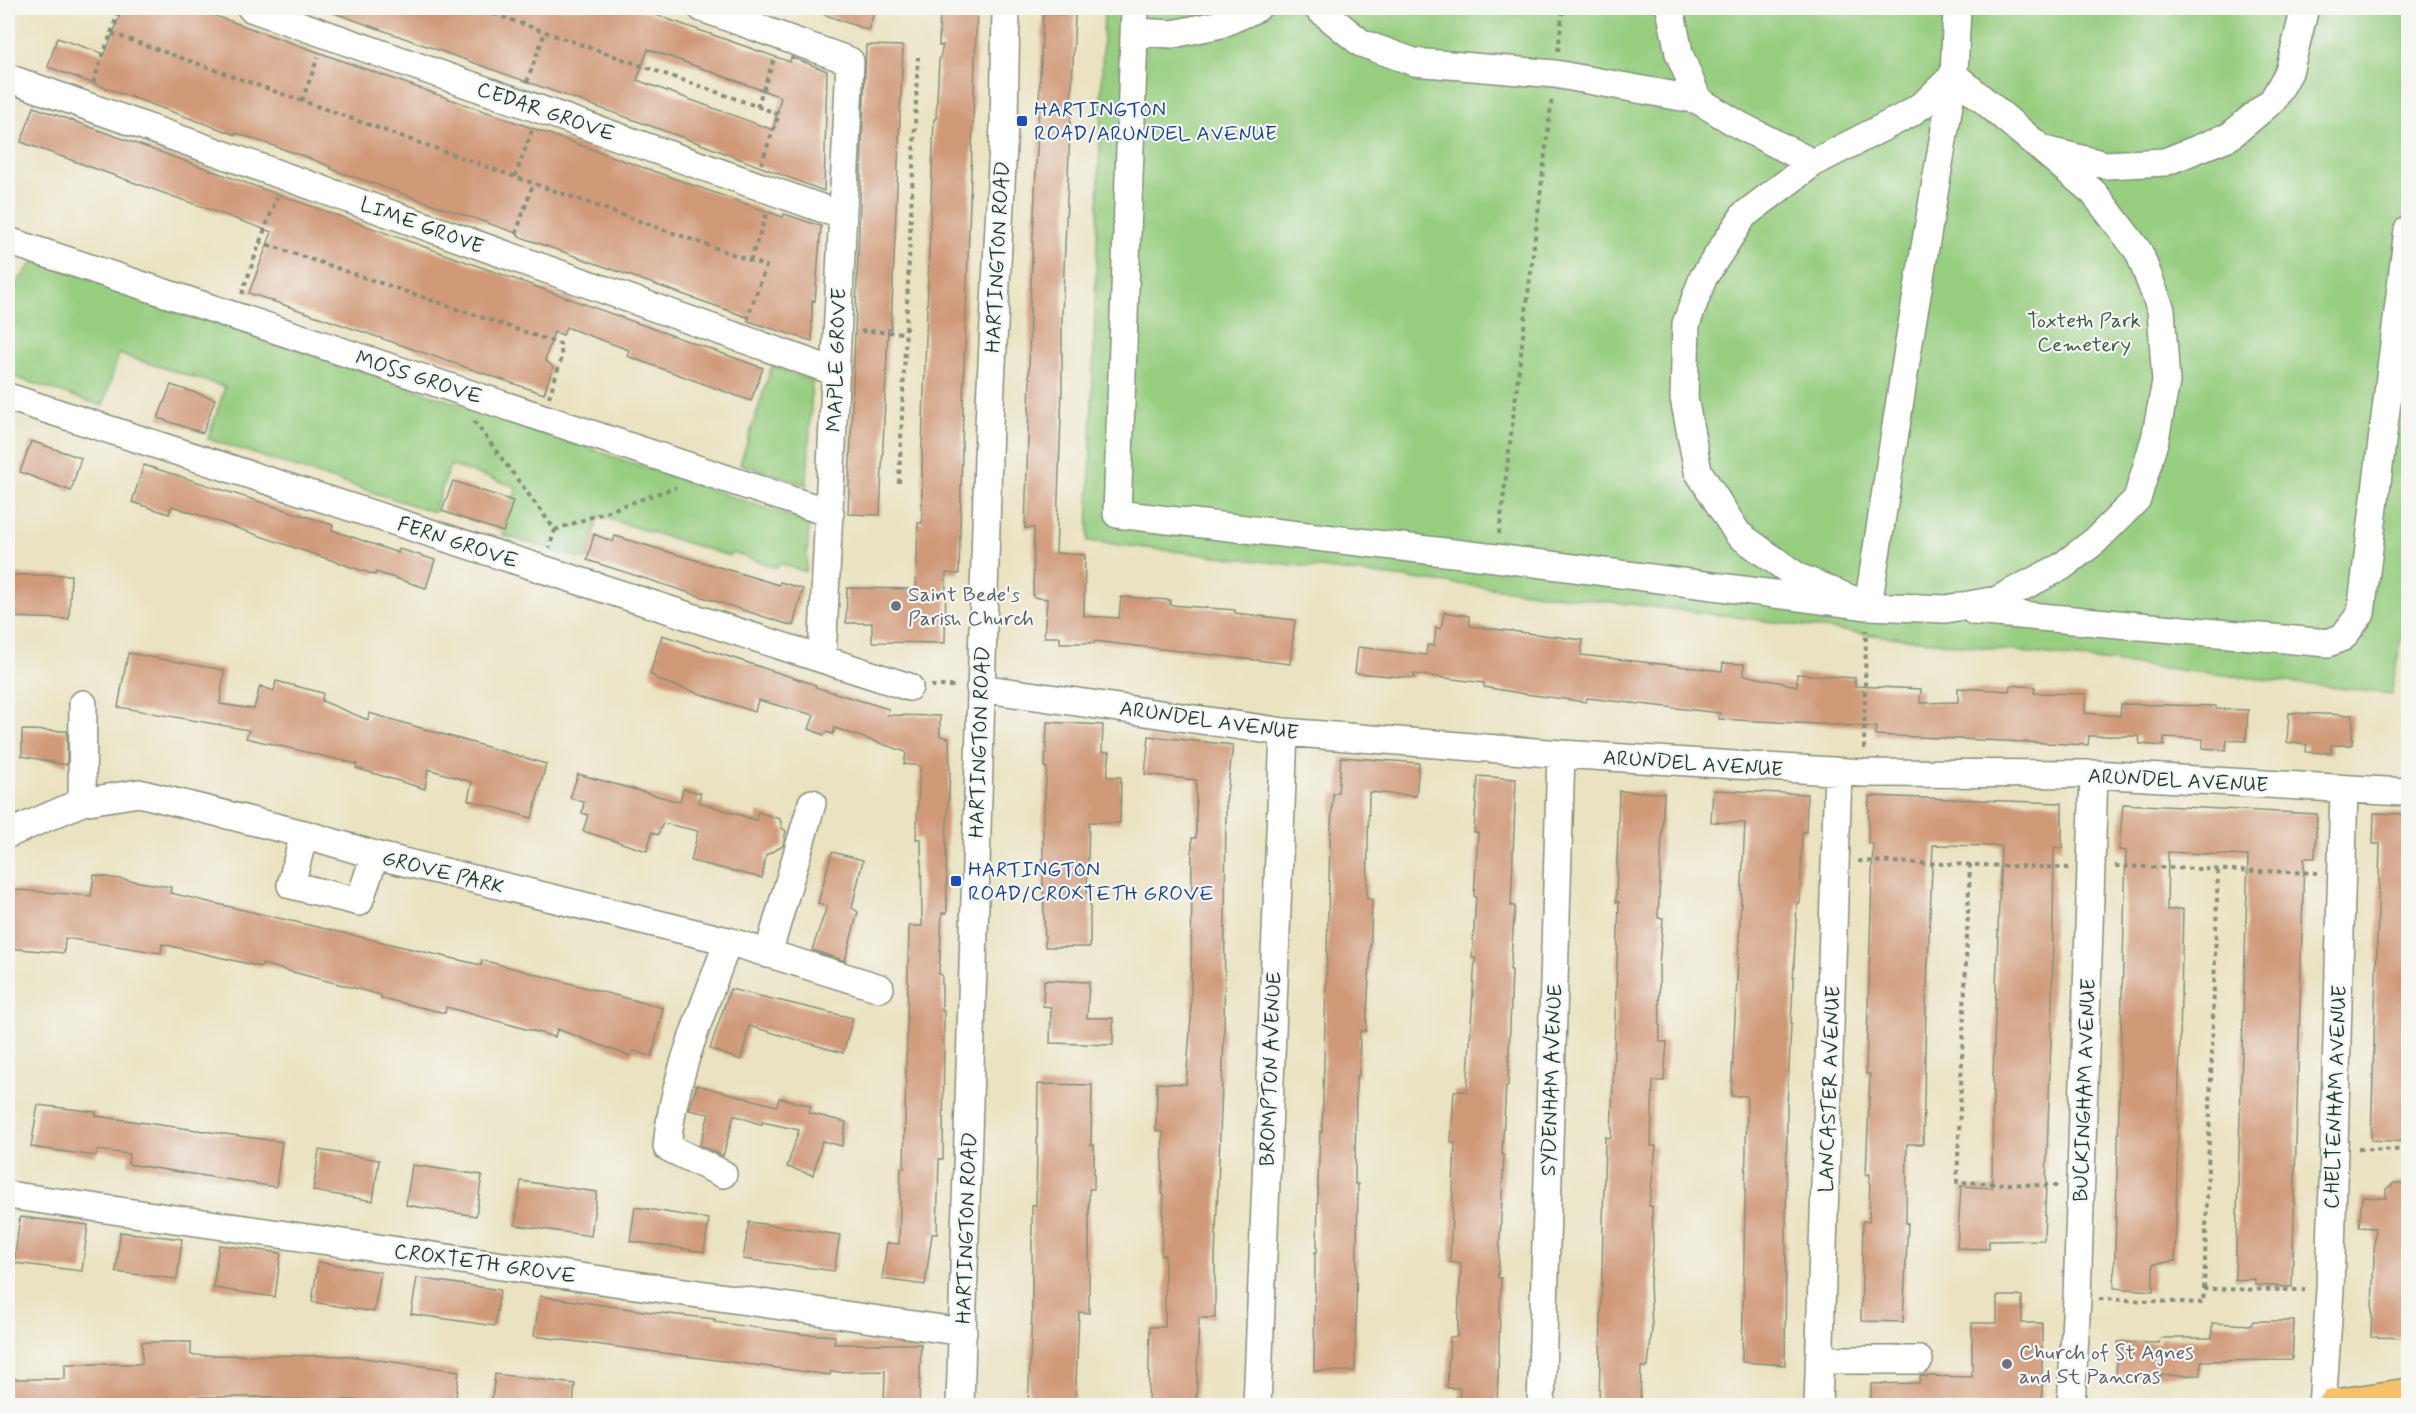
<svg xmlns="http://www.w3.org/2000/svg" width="2416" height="1413" font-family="Mynerve,sans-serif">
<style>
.green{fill:#97ce80;stroke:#5b865a;stroke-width:1.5}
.building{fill:#d09978;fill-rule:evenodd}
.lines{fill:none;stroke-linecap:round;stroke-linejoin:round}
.minor-casing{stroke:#84907a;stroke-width:30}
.major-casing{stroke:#84907a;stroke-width:36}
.path{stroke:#84907a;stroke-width:4;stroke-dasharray:4.5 4.5;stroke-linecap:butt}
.minor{stroke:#fff;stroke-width:27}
.major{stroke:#f5c16b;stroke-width:33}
.transit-dot{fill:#1a4fb4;stroke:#f6f6f2;stroke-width:2}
.worship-dot{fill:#6b7280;stroke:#f6f6f2;stroke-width:2}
.labels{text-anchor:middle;stroke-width:4.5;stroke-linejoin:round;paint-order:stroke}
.transit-label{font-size:21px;fill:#164399;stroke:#f6f6f2;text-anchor:start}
.street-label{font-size:21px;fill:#1f3d34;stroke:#f6f6f2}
.park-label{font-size:21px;fill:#375a43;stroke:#f6f6f2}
.worship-label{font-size:21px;fill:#5b616d;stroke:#f6f6f2;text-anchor:start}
</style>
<rect width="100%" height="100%" fill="#f6f6f2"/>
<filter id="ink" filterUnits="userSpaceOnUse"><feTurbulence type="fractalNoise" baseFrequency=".0167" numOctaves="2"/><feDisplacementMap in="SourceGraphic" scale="12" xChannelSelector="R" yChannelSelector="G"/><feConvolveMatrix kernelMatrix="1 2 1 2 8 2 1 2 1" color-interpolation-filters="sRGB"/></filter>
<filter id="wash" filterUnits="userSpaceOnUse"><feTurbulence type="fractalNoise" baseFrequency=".008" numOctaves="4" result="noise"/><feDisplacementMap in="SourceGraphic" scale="24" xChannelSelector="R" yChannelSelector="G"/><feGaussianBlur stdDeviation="1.35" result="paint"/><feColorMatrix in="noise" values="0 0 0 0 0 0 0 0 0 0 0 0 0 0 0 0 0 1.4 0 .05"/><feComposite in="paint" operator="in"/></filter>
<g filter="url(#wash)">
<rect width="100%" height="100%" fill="#eae2c0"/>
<path class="green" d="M1104,8H2408V601L2391,694L1865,634L1714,614L1088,541Z
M35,260L809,523L806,572L778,563L777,568L734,553L729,556L599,516L587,560L502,535L517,487L450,465L434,512L208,439L225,387L119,354L103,406L8,375V309L16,284Z
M772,366L812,381L807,485L740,464Z"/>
<g id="blocks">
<path class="building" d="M123,8H193L783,217L784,214L821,226L815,301L812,300V341L748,321L749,318L730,311L518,236L519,234L331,169V167L309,158L236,133V135L48,67L57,38L105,54Z
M327,8H430L457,17L459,8H636L790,62L791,57L827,71L824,191L701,144L326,10ZM648,49L781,97L773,130L637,80Z
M812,8H876L868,30L812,10Z
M940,8H977L964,367L959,574L946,573L945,643L872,642V623H846L847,588L916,589L918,523H922V447L934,119H936L939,61L943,45L939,46Z
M1043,14L1075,15L1062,315V390L1056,553L1085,555L1084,616L1119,618L1121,597L1170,600V605L1235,610V613L1295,620L1290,664L1094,641V643H1060V637H1044L1047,599L1033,597L1034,528H1025L1030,378H1029L1030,304Z
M866,45L903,46L891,329H888L880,515L848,514Z
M34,107L763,368L751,401L627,356L629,350L566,327L563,335L554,332L545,360L553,367L544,394L249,293L272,232L21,142Z
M171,385L215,399L203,433L158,418Z
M31,441L81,458L71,491L20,472Z
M144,465L333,525L332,530L398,553L399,549L435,560L426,588L376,572L375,575L172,506L169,514L132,502Z
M453,481L513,501L503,532L442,511Z
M594,534L613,542L615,536L779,585L780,582L803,589L793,626L587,560Z
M8,575H71L69,619L8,617Z
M1444,612L1469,616L1470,626L1583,640L1581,655L1722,671L1723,663L1744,664V675L1797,686V674L1855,678V686L1921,689L1920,703L1958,702V688L2009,691L2010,685L2035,687L2034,693L2086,694L2085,713L2120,716L2121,704L2216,706V709L2248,710L2246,741L2227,740L2226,750L2203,748V739L2164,737V746L2140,744L2139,736H2089L2088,745L1875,735L1876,727L1719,719L1720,713L1587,698L1586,702L1525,694L1484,687V683L1414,674V678L1355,673L1358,647L1426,655L1427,645L1434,646L1436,627L1441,629Z
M662,635L816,685L815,687L889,709L887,715L940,716V736L949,738L950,776L946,841L947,913H942L939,974L942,975V1011H944L943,1159H939L937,1234H932L925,1285L882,1279L887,1243L899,1244L901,1168H904L909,926H922L921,839H916L920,766L904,764L906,752L835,728L833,734L827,732L824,735L809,729L814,715L758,700L755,712L661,681L650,674Z
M128,653L224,670L220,704L254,709L260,686L274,691L276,681L323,693L322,701L368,720L369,713L546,764L532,818L468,800L472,782L428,769L425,789L356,768L357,764L246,738L249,730L118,707Z
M2289,713L2353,715L2352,745H2331V753L2306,752L2307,745L2287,742Z
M1047,722L1103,725L1102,752H1110L1107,777H1121L1120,823L1089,822L1087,893H1090V947H1045L1043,883V819L1047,768H1045Z
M22,730L67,731V765L22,756Z
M1149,736L1233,745L1226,801L1224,1037L1215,1257V1318H1199L1196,1406H1148L1150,1327H1165V1255H1161L1164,1194H1162L1163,1132L1156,1131L1157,1083L1186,1084L1191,1017L1192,838H1196V780L1145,774Z
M1341,757L1419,763L1416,796L1369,792L1367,899H1372L1370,961L1366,1031H1360L1359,1076H1356L1355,1184H1358L1355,1371H1314L1315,1252H1317L1318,1183L1320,1131L1322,1132L1330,843L1333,793H1338Z
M578,774L680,802L683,789L701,793L698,802L756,820L758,812L780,819L782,828L786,831L783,846L766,855L762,878L691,861L698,831L663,823L658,835L652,832L647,851L583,831L588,815L582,813L584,802L570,798Z
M1478,776L1516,779L1511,906H1515L1510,970H1512L1508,1086H1506L1502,1154L1504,1155L1498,1278H1501L1497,1406H1459L1460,1388H1447L1450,1337H1457L1461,1263L1450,1262L1455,1143H1451L1454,1091H1467L1475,958H1472L1476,897L1474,896L1478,833L1474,832Z
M1713,790L1807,794L1806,832H1802L1800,903H1797L1787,1106L1785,1365L1742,1362L1747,1096H1731L1745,823L1711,822Z
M1619,791L1664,793L1658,918H1663L1659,965L1660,1042H1667L1664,1081H1653L1651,1146H1656L1649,1206H1652L1653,1246L1650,1283L1652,1329L1648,1367H1641L1640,1406H1599L1605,1137L1611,1138L1619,902H1616Z
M1869,796L2062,803V848L2054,847L2052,1012L2044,1240L1989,1241V1249L1957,1248L1961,1186L1992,1188L1993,1074L2001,846L1933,845L1926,1006L1923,1144H1907L1906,1223H1908L1903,1322L1861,1321L1863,1221L1869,1222L1870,1174L1866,1175L1870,1074H1866L1873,844H1868Z
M2123,804L2317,814L2315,858H2304L2292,1287L2255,1285V1279L2235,1280L2248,856L2168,852L2167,910L2183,909L2175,1261L2153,1264V1291L2114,1288L2126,851L2119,850Z
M2374,813L2409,814V1142L2371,1140L2380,844H2373Z
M832,852L863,860L852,908L858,912L845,961L812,950L827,906L818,903Z
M94,875L171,887L170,893L481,965L482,960L663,1008L652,1056L634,1051L630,1056L557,1029L555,1037L446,1007L445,1013L381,998V995L262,964V967L162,944L161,953L65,938L64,953L8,948V889L91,896Z
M1044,980L1089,982L1087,1018H1113V1045L1050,1043L1051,1007L1043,1006Z
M730,989L853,1018L843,1053L749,1026L741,1060L710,1049Z
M1038,1084L1092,1085L1091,1145H1094V1189H1089V1313L1079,1312L1075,1406H1028L1032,1312V1205H1036Z
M697,1085L777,1106L779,1098L811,1106L809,1113L846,1122L842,1146L822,1141L813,1175L787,1167L799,1130L762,1122V1125L734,1115L723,1156L700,1145L709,1114L689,1110Z
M38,1105L96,1112V1116L282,1142L276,1187L128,1164L129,1154L97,1150L96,1156L31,1147Z
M319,1150L379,1160L373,1201L313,1191Z
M412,1165L482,1175L476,1216L406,1205Z
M521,1181L597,1192L591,1236L515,1225Z
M2394,1183H2409V1338L2371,1337L2375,1228L2359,1227L2362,1197L2386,1198V1189Z
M635,1207L709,1219L704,1252L630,1241Z
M20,1217L88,1225L82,1271L14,1263Z
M749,1222L840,1235L834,1271L743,1259Z
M120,1232L182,1239L177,1279L116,1272Z
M219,1245L281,1253L275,1297L213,1288Z
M318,1262L381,1272L374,1312L312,1302Z
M417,1278L500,1290L495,1326L411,1314Z
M540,1296L651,1312L715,1319L714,1322L802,1334L835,1336L834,1344H921L919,1406H884L885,1371L830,1372V1375L534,1336Z
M1997,1296H2022V1323H2042V1406H1871V1384L1919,1383L1920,1376L1972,1377V1323H1997Z
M2253,1321H2294L2292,1360L2201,1361V1375L2116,1376L2118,1342L2159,1343L2160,1338H2212V1323L2251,1325Z
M142,1342H191V1355L349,1356L459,1371L455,1406H400L358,1400L276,1399V1397H191V1402L8,1406V1379H65V1364H142Z
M495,1374L575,1384L573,1406H491Z"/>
</g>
</g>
<g filter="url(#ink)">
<use href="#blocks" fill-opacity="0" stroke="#84907a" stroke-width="1.5"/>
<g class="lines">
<g class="minor-casing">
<path id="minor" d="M251,8L841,215
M702,8L850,61L822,659
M1135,8L1117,514L1496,558L1868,606L1910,336L1954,75L1957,8
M1318,8L1361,43L1414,62L1555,74L1698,100
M1670,8L1679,53L1698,100L1739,125L1813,163
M1135,32L1173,34L1221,24L1257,8
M1954,75L2094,193L2139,252L2161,310L2166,382L2155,439L2137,499L2095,541L2061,567L1997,600L1946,609L1868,606L1798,577L1738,534L1698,471L1684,398L1686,324L1703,278L1744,215L1813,163L1909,114L1926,102Z
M8,78L836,372
M2045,150L2106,165L2165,162L2230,136L2273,100L2289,72L2305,8
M8,241L830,513
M8,397L909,687
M1974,611L2328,643L2343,637L2361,613L2408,230
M980,688L1284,732L1561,754L1864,773L2094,774L2403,792L2408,790
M82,802L83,704
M8,834L82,802L139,793L304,834L375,855L728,941L880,988
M304,834L291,885L359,902L375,855
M768,954L812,803
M723,1174L667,1147C673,1075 704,1009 728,941
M8,1195L963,1332
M1819,1360H1919
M960,1406L989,424L1004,125L1006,8
M1257,1406L1284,732
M1541,1406L1561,754
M1818,1406L1838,772
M2071,1406L2077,1298L2094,774
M2322,1406L2330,1290L2344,789"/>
</g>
<g class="major-casing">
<path id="major" d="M2334,1406L2408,1395"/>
</g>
<path class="path" d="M477,8L779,114L761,164
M111,33L120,8
M1558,51L1563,8
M527,82L545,32
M93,83L111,33L766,266L748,317
M302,101L318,57
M757,107L774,59
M515,177L532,130
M516,234L533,184
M260,242L277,197
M750,261L767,213
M242,294L260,242L560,344L562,357L549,397
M861,331L906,333
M474,421L555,530L549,548
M899,483L918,57
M555,530L676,487
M1499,534L1552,97
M931,686H956
M1864,749L1866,630
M1858,861L2069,868
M1970,864L1957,1182L2059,1186
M2115,866L2317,873
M2358,1149L2408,1150
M2204,1289L2218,869
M2099,1299L2203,1303L2204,1289L2305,1290"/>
<use href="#minor" class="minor"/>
<use href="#major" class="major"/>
</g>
</g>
<g class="transit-dot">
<rect x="1016" y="115" width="12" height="12" rx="3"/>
<rect x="950" y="875" width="12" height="12" rx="3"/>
</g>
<g class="worship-dot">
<circle cx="896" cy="606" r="6"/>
<circle cx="2007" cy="1364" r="6"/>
</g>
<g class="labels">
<g class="transit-label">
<text x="1034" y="116">HARTINGTON<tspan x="1034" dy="24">ROAD/ARUNDEL AVENUE</tspan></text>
<text x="968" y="876">HARTINGTON<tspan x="968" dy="24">ROAD/CROXTETH GROVE</tspan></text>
</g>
<g class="street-label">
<text transform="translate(546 111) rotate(19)" y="7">CEDAR GROVE</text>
<text transform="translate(422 225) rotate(20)" y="7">LIME GROVE</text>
<text transform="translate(997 257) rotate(-87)" y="7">HARTINGTON ROAD</text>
<text transform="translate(836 360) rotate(-88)" y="7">MAPLE GROVE</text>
<text transform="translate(419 377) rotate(18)" y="7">MOSS GROVE</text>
<text transform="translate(458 542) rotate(18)" y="7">FERN GROVE</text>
<text transform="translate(1209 720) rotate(8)" y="7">ARUNDEL AVENUE</text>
<text transform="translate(979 742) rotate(-88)" y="7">HARTINGTON ROAD</text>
<text transform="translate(1693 763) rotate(4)" y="7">ARUNDEL AVENUE</text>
<text transform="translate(2178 780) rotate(3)" y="7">ARUNDEL AVENUE</text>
<text transform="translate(443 872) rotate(14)" y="7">GROVE PARK</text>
<text transform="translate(1270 1069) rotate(-88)" y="7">BROMPTON AVENUE</text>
<text transform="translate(1551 1080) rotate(-88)" y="7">SYDENHAM AVENUE</text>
<text transform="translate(1829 1089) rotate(-88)" y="7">LANCASTER AVENUE</text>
<text transform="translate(2084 1090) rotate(-88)" y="7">BUCKINGHAM AVENUE</text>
<text transform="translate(2335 1097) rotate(-88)" y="7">CHELTENHAM AVENUE</text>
<text transform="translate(966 1228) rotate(-88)" y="7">HARTINGTON ROAD</text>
<text transform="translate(485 1263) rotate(8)" y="7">CROXTETH GROVE</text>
</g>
<g class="park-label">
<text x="2084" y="327">Toxteth Park<tspan x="2084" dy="24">Cemetery</tspan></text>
</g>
<g class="worship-label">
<text x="908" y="601">Saint Bede's<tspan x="908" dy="24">Parish Church</tspan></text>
<text x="2019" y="1359">Church of St Agnes<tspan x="2019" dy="24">and St Pancras</tspan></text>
</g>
</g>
<rect width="2416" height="1413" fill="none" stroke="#f6f6f2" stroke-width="30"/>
</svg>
